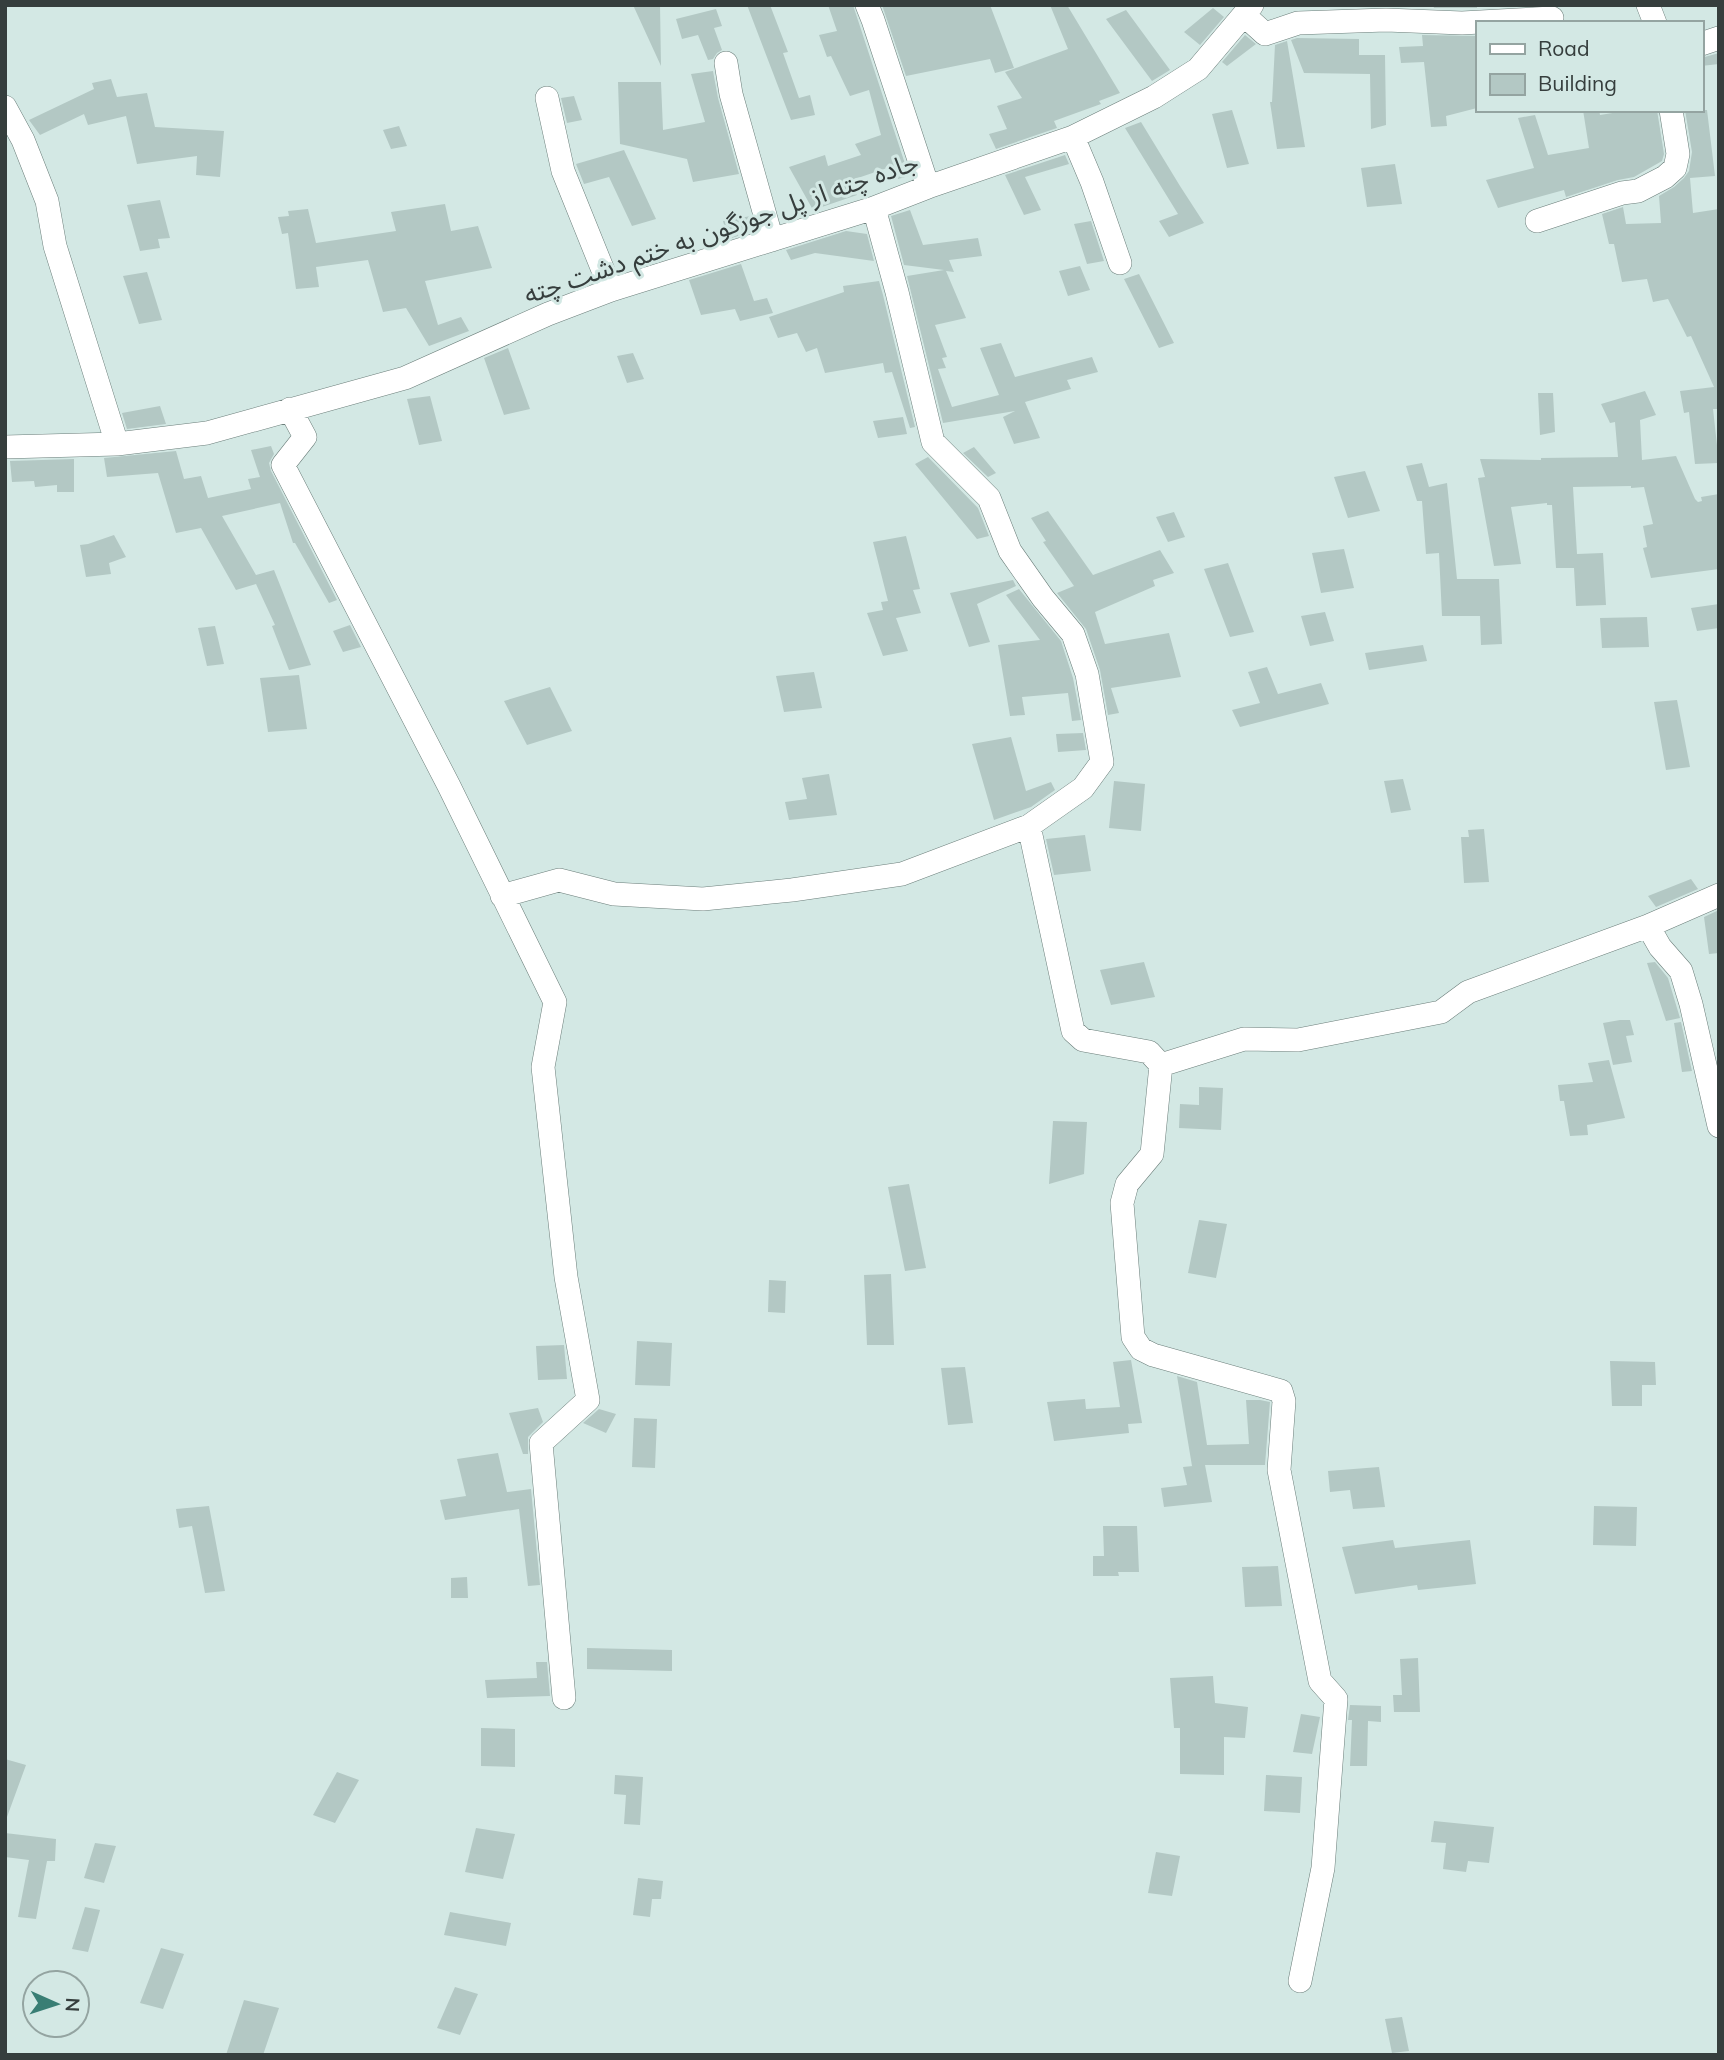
<svg xmlns="http://www.w3.org/2000/svg" width="1724" height="2060" font-family="Mulish,'Noto Sans Arabic',sans-serif">
<style>
.building{fill:#b3c8c4}
.lines{fill:none;stroke-linecap:round;stroke-linejoin:round}
.minor-casing{stroke:#6b7e7a;stroke-width:24}
.minor{stroke:#fff;stroke-width:23}
.labels{text-anchor:middle;stroke-width:6;stroke-linejoin:round;paint-order:stroke}
.street-label{font-size:26px;fill:#363e3d;stroke:#d3e8e4}
</style>
<rect width="100%" height="100%" fill="#d3e8e4"/>
<path class="building" d="M633,5H660L661,66Z
M747,5H770L788,52L783,53L799,98L810,95L815,115L791,120Z
M828,5H853L909,176L898,179L893,166L849,181L857,195L813,210L789,167L825,155L828,166L861,155L855,144L881,135L869,90L850,96L831,56L827,57L819,35L837,31Z
M882,5H990L1014,68L995,73L990,59L906,76Z
M1050,5H1067L1120,93L1099,101L1101,104L1054,121L1057,128L996,149L989,134L1007,129L997,106L1022,98L1005,72L1068,49Z
M1433,5H1477V8H1434Z
M1213,8L1224,17L1200,45L1184,32Z
M716,9L722,26L714,28L722,50L717,53L713,59L708,60L698,35L682,39L676,19Z
M1126,10L1170,70L1152,81L1106,19Z
M1245,35L1256,44L1227,66L1222,62Z
M1422,35L1477,36V108L1446,116L1447,126L1431,127L1424,62L1401,63L1399,47L1423,46Z
M1297,38L1359,39V55H1385L1386,125L1371,129L1370,74L1304,73L1291,40Z
M1287,41L1305,147L1277,149L1270,102H1272L1275,45Z
M1719,53V64L1701,66V58Z
M713,71L718,98L739,174L693,182L687,159L620,144L618,82H661L663,130L705,122L691,74Z
M111,79L117,97L147,93L155,127L224,131L220,177L196,175L197,156L137,164L126,116L88,125L84,114L40,135L29,120L94,89L92,83Z
M574,96L582,120L567,123L561,98Z
M1232,110L1249,164L1227,168L1212,114Z
M1583,110H1599L1600,115L1631,110H1657L1664,154L1662,161L1634,177L1618,180L1566,197L1564,190L1498,208L1486,180L1534,168L1518,118L1535,115L1548,155L1589,148Z
M1685,110H1707L1715,176L1690,178L1693,213L1719,209V409H1713L1719,463L1695,464L1689,412L1684,413L1680,391L1714,387L1691,336L1687,337L1668,299L1653,302L1647,279L1622,282L1614,244H1609L1602,214L1623,207L1626,224L1661,223L1659,196L1674,187L1684,178L1689,171L1692,152Z
M1141,122L1180,186L1204,223L1169,237L1159,221L1178,214L1125,128Z
M399,126L407,146L391,149L383,130Z
M624,150L656,219L632,226L609,177L584,184L576,164Z
M1065,155L1069,164L1025,177L1041,210L1024,215L1005,175Z
M1395,164L1402,204L1367,207L1361,168Z
M160,200L170,238L158,239L160,248L140,251L127,205Z
M445,204L451,231L478,226L492,268L425,281L438,325L461,317L469,331L429,346L406,308L383,312L368,260L316,267L319,287L296,289L288,233L282,234L278,217L289,216L288,211L308,209L316,243L396,231L391,212Z
M910,210L923,245L978,238L982,256L949,260L954,272L946,271L966,318L935,325L947,357L942,358L946,368L938,369L952,407L999,395L980,348L1001,343L1015,377L1092,357L1098,372L1067,380L1071,389L1025,402L1040,438L1014,444L1003,417L1015,411L943,423L907,276L944,270L904,265L891,216Z
M751,216L755,231L728,239L723,221Z
M1091,221L1104,261L1087,264L1074,224Z
M846,231L867,234L874,261L815,253L791,260L786,250Z
M741,264L754,301L767,298L773,313L740,321L735,309L701,315L689,280Z
M1080,266L1090,290L1068,296L1059,271Z
M147,272L162,320L139,324L123,276Z
M1139,274L1174,343L1159,348L1124,279Z
M879,281L883,295L915,427L910,428L892,372L885,373L883,363L825,373L817,348L806,352L797,333L778,338L769,317L844,292L843,286Z
M508,348L530,409L504,415L484,358Z
M633,353L644,379L627,383L617,356Z
M1645,391L1656,415L1640,420L1642,460L1676,456L1695,499L1698,502L1702,501L1701,497L1719,494V569L1651,578L1643,548L1647,547L1643,526L1653,524L1644,487L1631,488V486L1573,487L1577,554L1603,553L1606,605L1576,606L1574,568H1556L1552,505H1547V503L1511,507L1521,564L1494,566L1478,478L1485,477L1480,459L1541,460V458L1618,457L1615,422L1610,423L1601,404Z
M1538,393H1553L1555,432L1540,435Z
M430,396L442,441L419,445L407,399Z
M160,406L166,424L127,429L122,413Z
M903,417L907,434L878,438L873,421Z
M271,446L274,454L269,463L271,471L337,600L329,603L295,543H293L280,503L222,516L256,575L274,570L282,590L311,665L289,670L272,626L275,625L256,584L236,590L201,528L176,533L158,473L107,477L104,458L176,451L184,479L201,476L208,498L251,489L248,479L260,477L251,450Z
M974,447L996,473L988,477L963,453Z
M928,457L978,508L989,536L977,539L915,464Z
M74,459V492H57V485L35,487L34,481L12,482L10,461Z
M1422,463L1429,487L1447,483L1457,579H1499L1502,644L1481,645L1480,616H1442L1439,553L1426,554L1422,501H1417L1406,466Z
M1365,471L1380,511L1348,518L1334,477Z
M1048,511L1093,575L1160,550L1174,573L1153,580L1155,586L1095,612L1105,644L1169,633L1181,677L1111,688L1119,713L1108,715L1100,670L1086,629L1057,593L1074,586L1043,542L1046,541L1031,518Z
M1174,512L1185,537L1168,542L1156,517Z
M114,535L126,557L109,563L111,574L86,577L80,545L88,544Z
M906,536L920,589L913,590L921,613L896,618L908,651L883,656L867,613L883,610L881,602L888,601L873,542Z
M1344,549L1354,588L1321,593L1312,553Z
M1228,563L1254,632L1230,637L1204,569Z
M1013,580L1016,586L977,604L990,642L969,647L950,593Z
M1019,589L1061,641L1073,678L1081,720L1072,721L1068,693L1022,697L1025,715L1010,716L998,645L1040,640L1006,595Z
M1719,604V628L1697,631L1691,608Z
M1325,612L1334,641L1310,646L1301,616Z
M1647,617L1649,647L1602,648L1600,618Z
M350,625L361,647L343,652L333,631Z
M215,626L224,664L207,666L198,628Z
M1423,645L1427,661L1369,670L1365,653Z
M1267,667L1278,694L1321,683L1329,704L1240,727L1232,710L1260,703L1248,672Z
M814,672L822,708L784,712L776,676Z
M299,675L307,729L268,732L260,678Z
M550,687L572,731L527,745L504,701Z
M1677,700L1690,767L1666,770L1654,702Z
M1083,733L1086,750L1058,752L1056,734Z
M1011,737L1026,791L1051,782L1055,790L1031,807L994,820L972,744Z
M829,774L837,815L789,820L785,802L807,799L802,778Z
M1403,779L1411,810L1391,813L1384,781Z
M1114,781L1145,784L1141,831L1109,828Z
M1484,829L1489,882L1464,883L1461,837H1469L1468,830Z
M1085,835L1091,871L1054,875L1046,839Z
M1691,879L1698,889L1656,907L1648,896Z
M1719,910V953L1709,954L1704,917Z
M1144,962L1155,997L1111,1005L1100,970Z
M1655,962L1668,978L1680,1018L1666,1021L1647,963Z
M1620,1020H1630L1634,1035L1626,1036L1632,1062L1613,1065L1603,1023Z
M1681,1022L1692,1071L1682,1072L1674,1023Z
M1609,1060L1625,1118L1587,1125L1588,1135L1570,1136L1564,1101H1560L1558,1085L1593,1082L1588,1063Z
M1199,1087L1223,1088L1221,1130L1179,1128L1180,1104L1199,1105Z
M1053,1121L1087,1122L1084,1174L1049,1184Z
M909,1184L926,1268L905,1271L888,1187Z
M1199,1220L1227,1224L1216,1278L1188,1273Z
M891,1274L894,1345H867L864,1275Z
M769,1280L786,1281L785,1313L768,1312Z
M637,1341L672,1343L670,1386L635,1385Z
M564,1345L567,1379L538,1380L536,1346Z
M1131,1360L1142,1423L1128,1424L1129,1433L1054,1441L1047,1402L1085,1399L1086,1409L1120,1407L1113,1362Z
M1610,1361L1655,1362L1656,1385H1642V1406H1612Z
M965,1367L973,1423L948,1425L941,1368Z
M1177,1376L1197,1382L1207,1445L1249,1444L1246,1400H1260L1270,1402L1265,1465H1205L1212,1502L1164,1507L1161,1488L1187,1485L1183,1467L1193,1466H1192Z
M538,1408L543,1422L528,1437V1454H523L509,1413Z
M599,1409L616,1414L606,1433L583,1423Z
M634,1418L657,1419L655,1468L632,1467Z
M498,1453L507,1492L531,1489L540,1585L528,1586L519,1509L445,1520L440,1500L466,1496L457,1459Z
M1379,1467L1385,1507L1353,1509L1350,1490L1330,1492L1328,1471Z
M209,1506L225,1591L205,1593L192,1526L179,1528L176,1509Z
M1594,1506L1637,1507L1636,1546L1593,1545Z
M1103,1526H1137L1139,1572H1118L1119,1576H1093V1556H1104Z
M1393,1540L1395,1548L1470,1540L1476,1584L1418,1590L1417,1585L1355,1594L1342,1547Z
M1278,1566L1282,1606L1245,1607L1242,1567Z
M467,1577L468,1598H451V1578Z
M587,1648L672,1650V1671L587,1669Z
M1418,1658L1420,1712H1394L1393,1695H1402L1400,1659Z
M536,1662H547L550,1696L487,1698L485,1680L537,1678Z
M1213,1676L1215,1703L1248,1707L1245,1738L1224,1737V1775L1180,1774V1728H1174L1170,1678Z
M1350,1705L1381,1706V1722L1368,1721L1367,1766H1350L1352,1720H1348Z
M1301,1714L1320,1717L1312,1754L1293,1752Z
M481,1728L515,1729V1767L481,1766Z
M5,1759L26,1765L7,1817L5,1816Z
M337,1772L359,1780L335,1823L313,1815Z
M615,1775L643,1777L640,1825L624,1824L626,1795L614,1794Z
M1266,1775L1302,1777L1300,1813L1264,1811Z
M1434,1821L1494,1827L1489,1863L1468,1861L1466,1872L1443,1869L1446,1843L1431,1842Z
M476,1828L515,1834L503,1879L465,1872Z
M5,1833L56,1839L55,1861H47L36,1919L18,1917L29,1860L5,1857Z
M95,1843L116,1846L104,1883L84,1878Z
M1156,1852L1180,1856L1172,1896L1148,1893Z
M638,1878L663,1881L661,1899H652L650,1917L633,1915Z
M85,1907L100,1910L88,1952L72,1949Z
M450,1912L511,1923L506,1946L444,1935Z
M161,1948L184,1954L163,2009L140,2003Z
M455,1987L478,1994L460,2035L437,2028Z
M244,2000L279,2008L263,2055H226Z
M1402,2017L1409,2051L1392,2053L1385,2019Z"/>
<g class="lines">
<g class="minor-casing">
<path id="minor" d="M867,5L873,20L928,187
M1648,5L1655,23
M1244,15L1265,34L1298,23L1386,20L1462,23L1552,18
M1701,44L1719,38
M726,63L731,94L772,240
M547,98L563,171L611,290
M5,107L23,140L47,201L55,246L117,444
M1073,137L1092,182L1120,263
M1537,221L1622,193L1638,191L1665,177L1675,168L1678,154L1671,110
M290,409L305,437L283,465L449,786L555,1002L543,1067L566,1277L588,1400L541,1443L564,1698
M5,447L117,444L207,433L405,378L548,314L611,290L874,208L928,187L1073,137L1154,97L1198,69L1252,5
M1029,826L1073,1031L1083,1040L1149,1052L1161,1065L1152,1154L1127,1184L1122,1203L1133,1337L1141,1349L1153,1355L1281,1391L1284,1401L1279,1470L1320,1681L1336,1699L1323,1868L1300,1981
M1719,895L1648,926L1660,947L1681,971L1691,1004L1719,1126
M502,896L559,880L614,894L703,899L792,890L902,874L1029,826L1083,788L1102,762L1087,674L1073,634L1043,598L1010,551L989,498L933,442L897,292L874,208
M1161,1065L1244,1039L1298,1040L1441,1012L1468,992L1648,926"/>
</g>
<use href="#minor" class="minor"/>
</g>
<g class="labels">
<g class="street-label">
<text transform="translate(721 228) rotate(-19)" y="9">جاده چته از پل جوزگون به ختم دشت چته</text>
</g>
</g>
<rect width="1724" height="2060" fill="none" stroke="#363e3d" stroke-width="14"/>
<rect x="1476" y="21" width="228" height="91" fill="#d3e8e4" stroke="#94a4a1" stroke-width="2"/>
<rect x="1490" y="44" width="35" height="10" fill="#ffffff" stroke="#94a4a1" stroke-width="2"/>
<text x="1538" y="56" font-size="21" fill="#363e3d">Road</text>
<rect x="1490" y="74" width="35" height="21" fill="#b3c8c4" stroke="#94a4a1" stroke-width="2"/>
<text x="1538" y="91" font-size="21" fill="#363e3d">Building</text>
<g transform="translate(56 2004) rotate(93)"><circle r="33" fill="#d3e8e4" stroke="#94a4a1" stroke-width="2"/>
<path d="M0-5L12 26L0 18L-12 26Z" fill="#397e74"/>
<text y="-10" font-size="19" font-weight="bold" text-anchor="middle" fill="#363e3d">N</text>
</g>
</svg>
